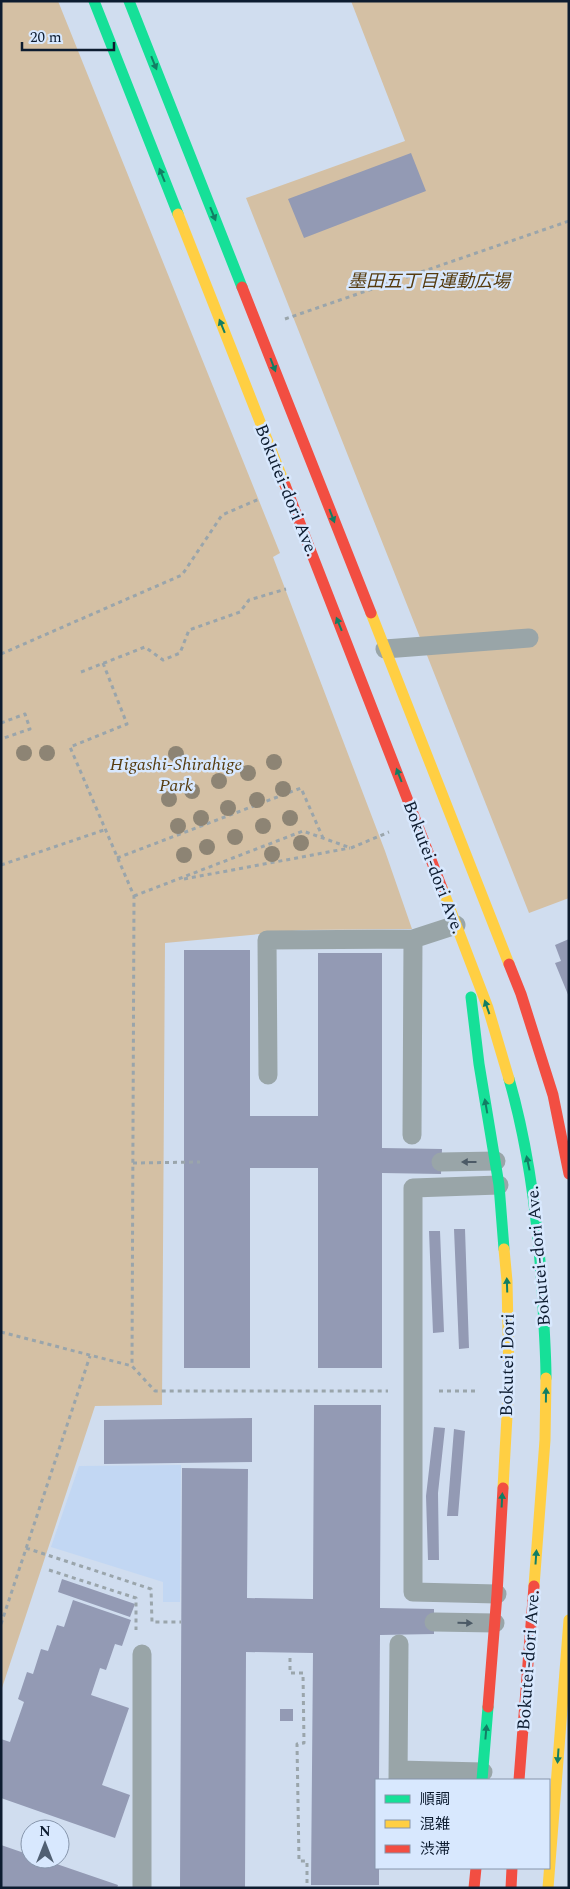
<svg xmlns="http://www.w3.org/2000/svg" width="570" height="1889" font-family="Spectral,'Noto Sans JP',serif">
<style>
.built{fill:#c2d7f3}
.green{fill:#d4c0a4}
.building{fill:#939ab4}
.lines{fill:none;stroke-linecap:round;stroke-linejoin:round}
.path{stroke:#9aa5ab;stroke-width:3;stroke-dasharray:4 4;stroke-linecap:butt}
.lane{stroke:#99a5a8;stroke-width:19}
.fast{stroke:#16e098;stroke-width:11}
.slow{stroke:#ffcf43;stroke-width:11}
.jam{stroke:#f24e42;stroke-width:11}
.tree{fill:#8d8474}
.oneway{fill:#127e64}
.oneway2{fill:#4c5a66}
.labels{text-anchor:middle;stroke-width:5;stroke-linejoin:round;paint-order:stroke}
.park-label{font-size:18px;font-style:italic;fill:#563c10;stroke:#d8e8fe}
.street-label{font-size:18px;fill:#0d1c30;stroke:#d8e8fe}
</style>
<rect width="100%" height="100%" fill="#d0ddef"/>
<path class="built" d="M181,1465L180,1602H163V1582L51,1547L79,1466Z"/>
<path class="green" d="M1,1H58L280,553L273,557L385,851L412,929L303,930L165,943L162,1405L95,1406L1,1691Z
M351,1H569V898L529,913L246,198L405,141Z"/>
<path class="building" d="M411,153L426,191L304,238L288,199Z
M569,939V997L555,963L561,961L555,945Z
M184,950H250V1116H318V953H382V1148L442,1149L441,1174L382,1173V1368H318V1168H250V1368H184Z
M454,1229H465L469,1348L459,1349Z
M429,1231H440L444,1332L433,1333Z
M314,1405H381L380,1608L434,1609V1634L380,1635L379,1780H376V1868H379V1885H311L313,1653L246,1652L245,1888H180L182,1468L248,1469L247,1598L313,1599Z
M252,1418V1462L104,1464V1420Z
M434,1427L445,1428L438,1493L439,1560H428L426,1496Z
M454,1429L465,1431L458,1516H447Z
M62,1579L135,1604L130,1617L58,1592Z
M73,1600L131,1620L122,1646L115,1644L106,1670L100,1668L91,1695L129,1708L102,1785L130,1795L115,1838L1,1798V1739L10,1742L24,1702L18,1699L27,1672L33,1674L41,1649L48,1651L57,1625L64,1627Z
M280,1709H293V1721H280Z
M1,1845L30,1855V1859H42L118,1885L117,1888H1Z"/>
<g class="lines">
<path class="path" d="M285,319L569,221
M1,654L182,575L222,515L259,499
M103,663L127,724L70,747L134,896L132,1366
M81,672L145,647L163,660L180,653L189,630L240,612L249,600L286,589
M1,723L25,714L30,729L1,739
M117,858L301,788L323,838
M1,865L104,830
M184,879L350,848
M134,896L303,831L351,848L389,832
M133,1163L200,1162
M1,1332L132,1366L155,1391H388
M439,1391H478
M26,1548L151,1589L152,1622H181
M49,1570L136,1598V1630
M1,1624L90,1356
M290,1658V1673H303L304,1743L297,1744L299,1861H307V1888"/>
<path class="lane" d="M385,649L529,638
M413,939L456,925
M268,1075L267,940L413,939L412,1135
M441,1162L496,1161
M497,1594L413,1592V1188L499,1185
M434,1622L495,1623
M142,1654V1888
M398,1770L483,1772
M398,1780L399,1644"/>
<path class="fast" d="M94,1L178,214
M129,1L242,287
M471,997L479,1064L499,1185L504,1249
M509,1079C530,1152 539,1229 543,1305C544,1330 546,1354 546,1378
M482,1780L488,1707"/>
<path class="slow" d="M178,214L285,485
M371,613L509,964
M442,888L488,1008L509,1079
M503,1488L509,1380L507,1281L504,1249
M534,1586L545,1440L546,1378
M548,1888L569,1620"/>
<path class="jam" d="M242,287L371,613
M285,485L442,888
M509,964L521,994L553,1095L569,1174
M488,1707L497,1594L503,1488
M519,1780L534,1586
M474,1888L476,1868
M511,1888L512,1868"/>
</g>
<g class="tree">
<circle cx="24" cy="753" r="8"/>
<circle cx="47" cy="753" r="8"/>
<circle cx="176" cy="754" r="8"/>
<circle cx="274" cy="762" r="8"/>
<circle cx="248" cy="773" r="8"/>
<circle cx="219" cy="781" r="8"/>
<circle cx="283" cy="789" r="8"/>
<circle cx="192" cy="791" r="8"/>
<circle cx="169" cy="799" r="8"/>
<circle cx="257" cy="800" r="8"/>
<circle cx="228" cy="808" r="8"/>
<circle cx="201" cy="818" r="8"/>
<circle cx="290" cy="818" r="8"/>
<circle cx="178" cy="826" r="8"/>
<circle cx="263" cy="826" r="8"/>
<circle cx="235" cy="837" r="8"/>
<circle cx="301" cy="843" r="8"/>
<circle cx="207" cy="847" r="8"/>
<circle cx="272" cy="854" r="8"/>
<circle cx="184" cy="855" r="8"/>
</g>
<defs><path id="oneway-solid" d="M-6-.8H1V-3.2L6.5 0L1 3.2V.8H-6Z" transform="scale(1.25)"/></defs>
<g class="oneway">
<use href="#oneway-solid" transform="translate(154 63) rotate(68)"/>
<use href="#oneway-solid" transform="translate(162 175) rotate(-112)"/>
<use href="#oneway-solid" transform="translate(213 214) rotate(68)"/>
<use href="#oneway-solid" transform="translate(222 326) rotate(-112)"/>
<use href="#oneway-solid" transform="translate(273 365) rotate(69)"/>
<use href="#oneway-solid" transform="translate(332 516) rotate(69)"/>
<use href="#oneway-solid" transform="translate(339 624) rotate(-112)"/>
<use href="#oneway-solid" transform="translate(399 775) rotate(-111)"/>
<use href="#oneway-solid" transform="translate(487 1007) rotate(-109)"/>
<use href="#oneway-solid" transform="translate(486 1106) rotate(-100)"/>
<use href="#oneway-solid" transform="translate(528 1163) rotate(-102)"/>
<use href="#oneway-solid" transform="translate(507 1285) rotate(-92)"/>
<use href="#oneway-solid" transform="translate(546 1395) rotate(-89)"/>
<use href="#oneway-solid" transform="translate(502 1500) rotate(-87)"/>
<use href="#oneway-solid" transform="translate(536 1557) rotate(-86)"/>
<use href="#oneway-solid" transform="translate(486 1732) rotate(-85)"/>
<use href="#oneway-solid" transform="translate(558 1756) rotate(94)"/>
</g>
<g class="oneway2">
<use href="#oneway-solid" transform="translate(469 1162) rotate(180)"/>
<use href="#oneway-solid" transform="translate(465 1623) rotate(1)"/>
</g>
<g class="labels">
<g class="park-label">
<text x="429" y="287">墨田五丁目運動広場</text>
<text x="176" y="770">Higashi-Shirahige<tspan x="176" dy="21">Park</tspan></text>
</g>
<g class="street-label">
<text transform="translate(287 490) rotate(68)" y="6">Bokutei-dori Ave.</text>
<text transform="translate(434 867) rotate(69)" y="6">Bokutei-dori Ave.</text>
<text transform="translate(538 1256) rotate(-95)" y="6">Bokutei-dori Ave.</text>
<text transform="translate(507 1365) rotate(-89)" y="6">Bokutei Dori</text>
<text transform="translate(528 1660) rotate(-86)" y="6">Bokutei-dori Ave.</text>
</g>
</g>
<rect width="570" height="1889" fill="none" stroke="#0d1c30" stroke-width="5"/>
<rect x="375" y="1779" width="175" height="90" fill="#d8e8fe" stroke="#8796ac"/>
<rect x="385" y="1795" width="25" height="8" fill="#16e098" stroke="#8796ac"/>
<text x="420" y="1804" font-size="15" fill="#0d1c30">順調</text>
<rect x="385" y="1820" width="25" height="8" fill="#ffcf43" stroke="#8796ac"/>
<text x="420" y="1829" font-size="15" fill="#0d1c30">混雑</text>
<rect x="385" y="1845" width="25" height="8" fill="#f24e42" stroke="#8796ac"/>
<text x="420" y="1854" font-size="15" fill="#0d1c30">渋滞</text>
<g transform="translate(45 1844)"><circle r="24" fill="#d8e8fe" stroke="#8796ac"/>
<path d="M0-4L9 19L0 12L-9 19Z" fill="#516073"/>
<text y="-8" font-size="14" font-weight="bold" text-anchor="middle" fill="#0d1c30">N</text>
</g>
<path d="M22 42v8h92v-8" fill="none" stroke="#0d1c30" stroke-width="2.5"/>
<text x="30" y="42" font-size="15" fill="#0d1c30" stroke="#d8e8fe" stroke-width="4" paint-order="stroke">20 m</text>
</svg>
